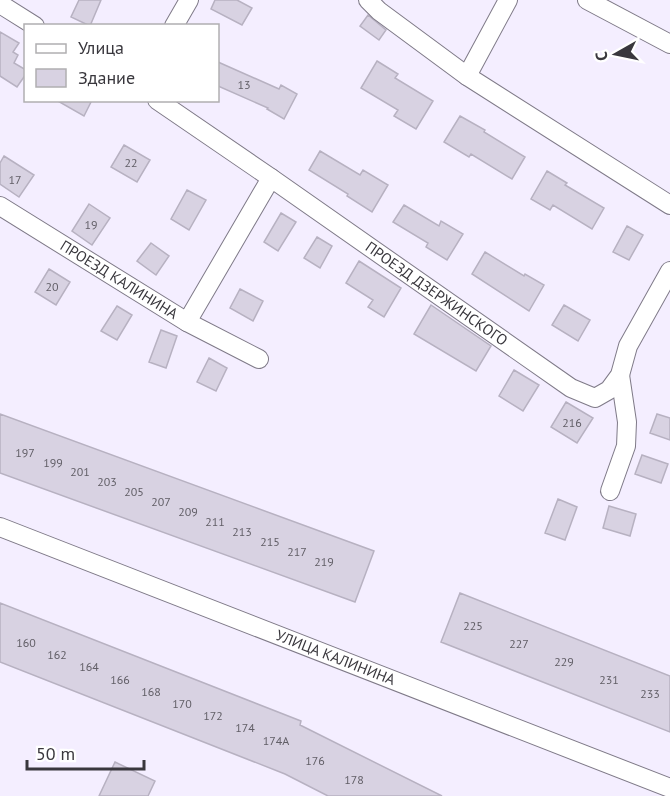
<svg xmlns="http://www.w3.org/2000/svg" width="670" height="796" font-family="'PT Sans',sans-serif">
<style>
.building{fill:#d8d2e2;stroke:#b7b1c1;stroke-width:1.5}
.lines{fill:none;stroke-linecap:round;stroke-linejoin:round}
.minor-casing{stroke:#7f7a88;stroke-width:20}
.minor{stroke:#fff;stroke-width:18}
.labels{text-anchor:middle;stroke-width:4.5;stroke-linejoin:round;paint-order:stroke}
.number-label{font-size:12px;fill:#615e66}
.street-label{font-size:15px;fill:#39373d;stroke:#fff}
</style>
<rect width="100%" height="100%" fill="#f4eeff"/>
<path class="building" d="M79,0H101L90,26L71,17Z
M215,0H237L252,8L242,25L211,9Z
M368,15L386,30L379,40L360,26Z
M0,32L19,43L13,52L18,55L14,63L26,70V74L17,87L0,76Z
M377,61L398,74L395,78L433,101L416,129L394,116L398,110L361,88Z
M218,62L279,89L281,85L297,94L284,119L267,109L268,108L218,86Z
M56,100H92L84,116Z
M460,116L485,130L484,132L525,157L512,179L471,154L469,157L444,142Z
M124,145L150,160L137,182L111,167Z
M320,151L360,175L363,170L388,185L372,212L347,196L348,194L309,170Z
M4,156L34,175L19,197L0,184V163Z
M547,171L567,183L565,185L604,208L592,229L553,205L550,210L531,199Z
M187,190L206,200L189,230L171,219Z
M89,204L110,218L92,245L72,231Z
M404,205L439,226L441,221L463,234L447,260L426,247L428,243L393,222Z
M281,213L296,222L278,251L264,242Z
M627,226L643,235L629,260L613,252Z
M317,237L332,246L320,268L304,258Z
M151,243L169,256L156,275L137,261Z
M485,252L524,276L525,274L544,285L529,311L472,274Z
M359,261L401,288L384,317L368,307L373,300L346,283Z
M49,269L70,282L56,305L35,292Z
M240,289L263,301L253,321L230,308Z
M431,305L491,346L476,371L414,334Z
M564,305L590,320L578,341L552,325Z
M117,306L132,315L117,340L101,331Z
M161,330L177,336L166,368L149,362Z
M209,358L227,368L216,391L197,382Z
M514,370L539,385L523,411L499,396Z
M566,402L593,418L577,443L551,427Z
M0,414L374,551L355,602L0,473Z
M657,414L670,418V440L650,433Z
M642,455L668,464L661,483L635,474Z
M558,499L577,507L565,540L545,533Z
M609,506L636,514L630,536L603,528Z
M460,593L670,676V732L441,642Z
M0,603L301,721L300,725L442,796H328L285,774L0,662Z
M115,762L155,781L148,796H99Z"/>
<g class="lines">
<g class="minor-casing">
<g id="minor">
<path d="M368,0L379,11L467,76"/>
<path d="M508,0L467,76L670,205"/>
<path d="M587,0L670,44"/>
<path d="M0,4L35,26"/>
<path d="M174,26L189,0"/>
<path id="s1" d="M157,100L271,178L571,388L595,398L609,390L620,375L628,346L670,271"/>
<path id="s2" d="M0,206L187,322L271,178"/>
<path d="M187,322L259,359"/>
<path d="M610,491L626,446L627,422L620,375"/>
<path id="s3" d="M0,527L670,788"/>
</g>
</g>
<use href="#minor" class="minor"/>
</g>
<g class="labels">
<g class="number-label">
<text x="244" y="89">13</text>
<text x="131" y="167">22</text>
<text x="15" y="184">17</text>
<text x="91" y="229">19</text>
<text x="52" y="291">20</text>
<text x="572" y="427">216</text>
<text x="25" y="457">197</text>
<text x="53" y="467">199</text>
<text x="80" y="476">201</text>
<text x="107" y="486">203</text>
<text x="134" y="496">205</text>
<text x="161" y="506">207</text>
<text x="188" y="516">209</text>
<text x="215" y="526">211</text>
<text x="242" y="536">213</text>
<text x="270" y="546">215</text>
<text x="297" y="556">217</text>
<text x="324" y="566">219</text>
<text x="473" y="630">225</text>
<text x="26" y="647">160</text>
<text x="519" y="648">227</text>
<text x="57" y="659">162</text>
<text x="564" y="666">229</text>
<text x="89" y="671">164</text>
<text x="120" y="684">166</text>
<text x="609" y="684">231</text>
<text x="151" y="696">168</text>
<text x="650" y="698">233</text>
<text x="182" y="708">170</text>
<text x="213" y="720">172</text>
<text x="245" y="732">174</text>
<text x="276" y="745">174А</text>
<text x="315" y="765">176</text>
<text x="354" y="784">178</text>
</g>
<g class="street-label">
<text dy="5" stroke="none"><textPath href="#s2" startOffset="140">ПРОЕЗД КАЛИНИНА</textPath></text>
<text dy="5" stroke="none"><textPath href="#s1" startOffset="340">ПРОЕЗД ДЗЕРЖИНСКОГО</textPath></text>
<text dy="5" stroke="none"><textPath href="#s3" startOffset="360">УЛИЦА КАЛИНИНА</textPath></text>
</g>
</g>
<rect x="24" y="24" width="195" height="78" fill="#ffffff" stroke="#b0afb1" stroke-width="1.5"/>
<rect x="36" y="44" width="30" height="9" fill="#ffffff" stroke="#b0afb1" stroke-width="1.5"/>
<text x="78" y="54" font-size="18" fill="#39373d">Улица</text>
<rect x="36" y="69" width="30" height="18" fill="#d8d2e2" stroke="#b0afb1" stroke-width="1.5"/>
<text x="78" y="84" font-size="18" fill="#39373d">Здание</text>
<g transform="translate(616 54) rotate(261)" stroke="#ffffff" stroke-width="4.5" paint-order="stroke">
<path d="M0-4.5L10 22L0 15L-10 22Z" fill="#39373d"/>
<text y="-9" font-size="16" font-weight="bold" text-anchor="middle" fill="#39373d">С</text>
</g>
<path d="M27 760v9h117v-9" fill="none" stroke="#39373d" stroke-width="3"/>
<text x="36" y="760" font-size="18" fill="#39373d" stroke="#ffffff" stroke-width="4.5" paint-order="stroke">50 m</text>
</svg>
